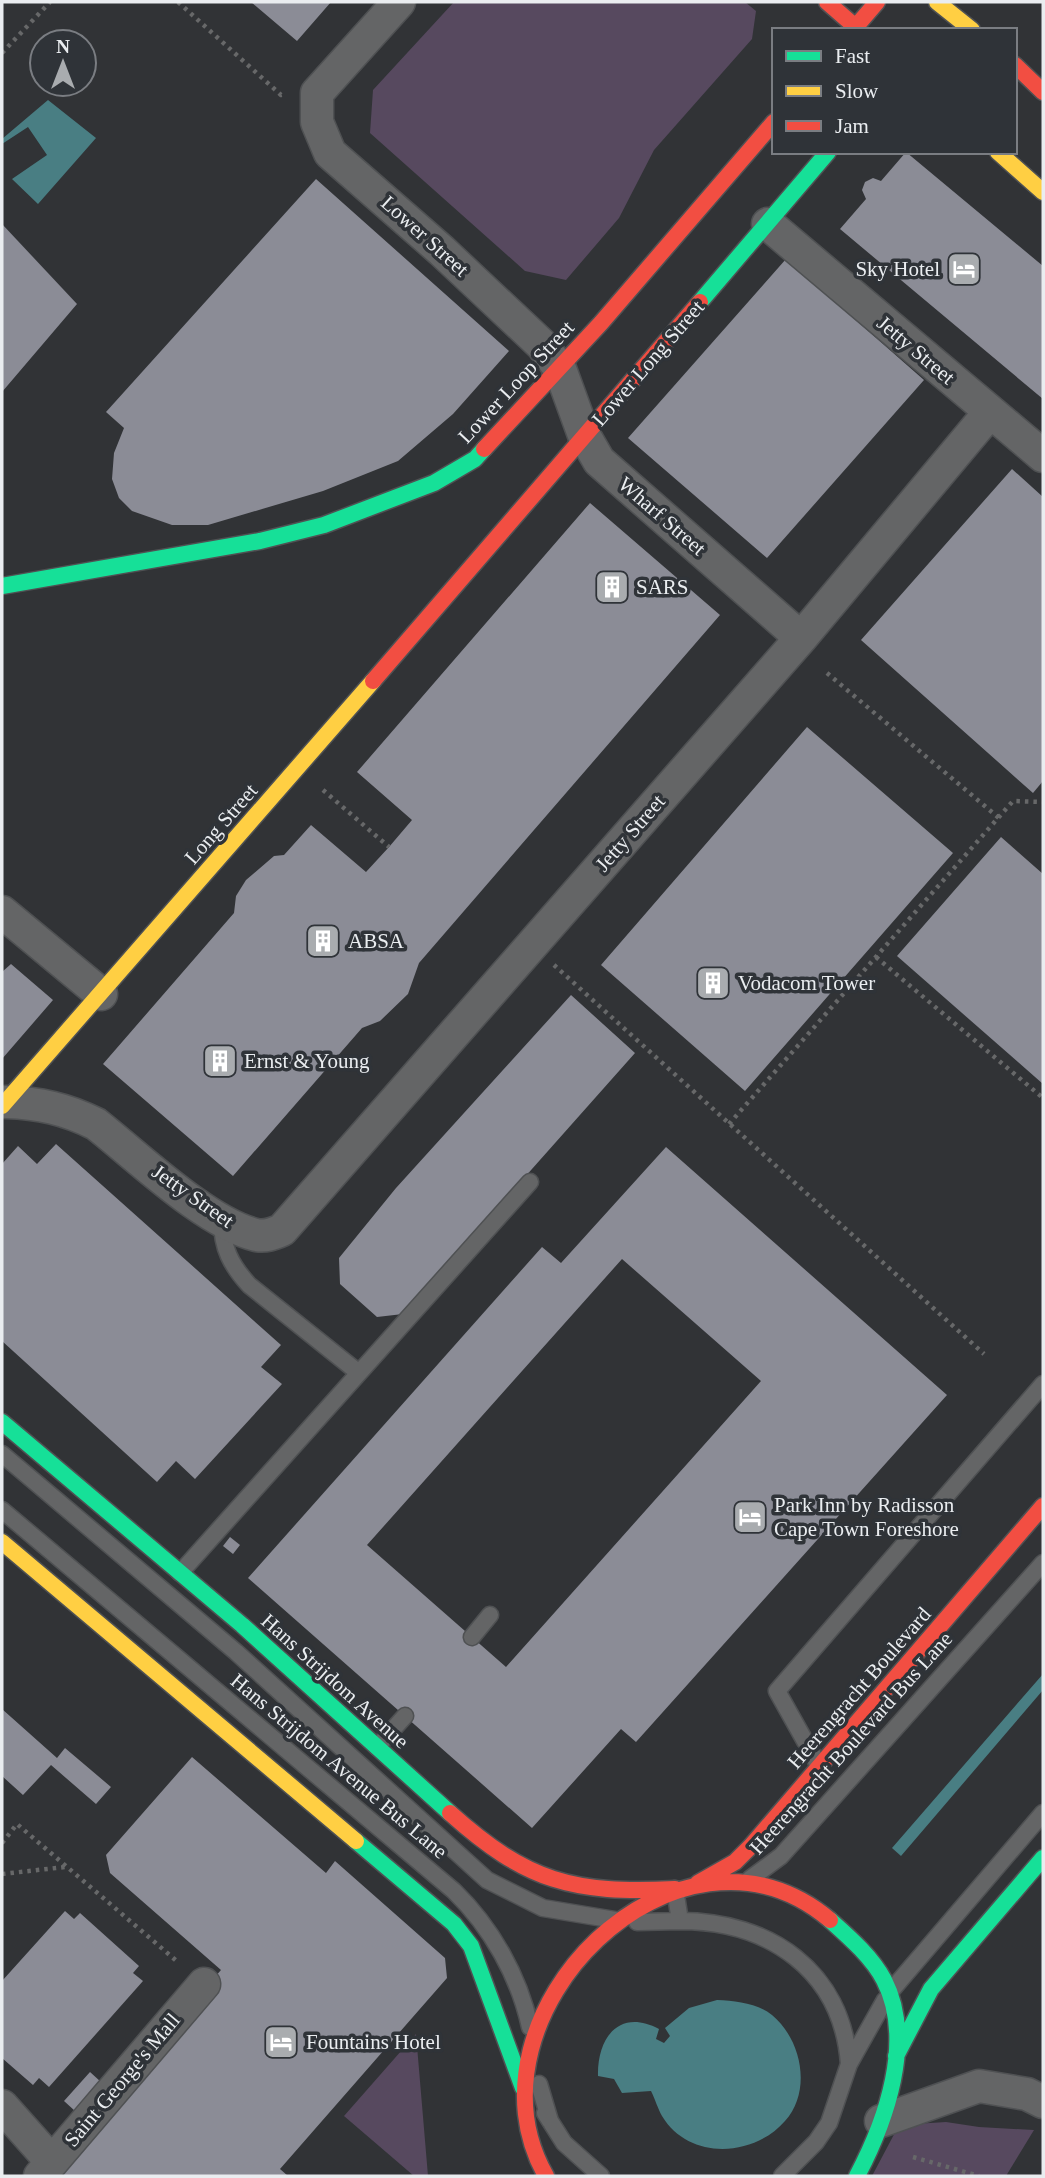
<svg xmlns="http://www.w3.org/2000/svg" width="1045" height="2178" font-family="Georgia,serif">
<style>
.green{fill:#57495f}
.water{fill:#497e83}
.building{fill:#8b8c96;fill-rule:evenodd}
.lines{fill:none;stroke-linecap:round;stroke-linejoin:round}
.lane-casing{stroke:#4f5153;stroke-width:19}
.street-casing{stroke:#4f5153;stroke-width:35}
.fast-casing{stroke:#4f5153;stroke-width:19}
.slow-casing{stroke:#4f5153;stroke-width:19}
.jam-casing{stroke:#4f5153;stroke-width:19}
.path{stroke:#676869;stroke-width:4.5;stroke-dasharray:3.5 5;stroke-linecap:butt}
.lane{stroke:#646566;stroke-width:16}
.street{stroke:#646566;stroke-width:32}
.fast{stroke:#16e098;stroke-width:16}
.slow{stroke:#ffcf43;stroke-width:16}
.jam{stroke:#f24e42;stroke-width:16}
.labels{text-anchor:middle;stroke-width:7;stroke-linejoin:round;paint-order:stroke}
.street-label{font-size:21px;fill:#eaedf0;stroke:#2f3338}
.poi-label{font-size:21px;fill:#eaedf0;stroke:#2f3338;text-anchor:start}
</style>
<rect width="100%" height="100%" fill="#313336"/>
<path class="green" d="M454,2H745L756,11L752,39L654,150L619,218L566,280L525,271L370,133L373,90Z
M416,2034L428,2176H414L344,2116Z
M946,2122L979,2127L1034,2130L1006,2176H872L899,2125Z"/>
<path class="water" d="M48,100L96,138L38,204L12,179L47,155L28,127L2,144V139Z
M1043,1674V1690L901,1856L892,1848Z
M717,2000C736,2001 757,2003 772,2015C802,2040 812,2091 785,2121C754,2157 689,2161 662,2116C658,2109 655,2099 651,2091L622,2093L614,2079L598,2076C597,2038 619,2008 659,2029L656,2039L664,2043L670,2036L665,2028L689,2008Z"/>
<path class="building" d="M251,2H331L297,41Z
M906,152L1043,266V399L840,229L866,199L862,190L865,182L873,178L881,181Z
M316,179L509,351L453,414L398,461L323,491L208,525H172L132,511L119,498L112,479L114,453L124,428L106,412Z
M2,224L77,304L2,392Z
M786,259L924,380L767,558L628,438Z
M1012,469L1043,497V781L1033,793L861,640Z
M590,503L720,615L419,963L408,994L380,1021L362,1028L233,1176L103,1064L234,913L236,896L246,880L274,856L284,855L311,825L366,872L389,847L412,820L357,772Z
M807,727L953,853L745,1091L601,965Z
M1001,837L1043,874V1084L897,956Z
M11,964L53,1000L2,1059V972Z
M571,995L635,1053L403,1314L377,1317L340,1284L339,1258L396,1188Z
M56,1144L281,1345L261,1367L282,1384L195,1479L176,1461L157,1482L2,1341V1164L18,1146L37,1164Z
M666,1147L947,1395L636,1742L621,1729L532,1828L248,1578L542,1247L561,1263ZM622,1259L761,1381L506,1667L367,1545Z
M230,1537L240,1545L233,1554L223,1546Z
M2,1709L57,1758L65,1748L111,1787L96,1804L51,1765L23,1795L2,1776Z
M192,1757L326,1873L335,1861L445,1958L447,1978L280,2169L288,2176H52L138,2066L221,1970L110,1873L106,1855Z
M65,1911L74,1919L80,1913L139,1966L133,1973L143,1981L49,2087L39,2078L33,2085L2,2058V1981Z
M90,2072L101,2082L75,2111L64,2101Z"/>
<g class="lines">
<g class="lane-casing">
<path id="lane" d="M222,1221C222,1248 231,1265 249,1285L359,1373
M2,1454L236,1652L487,1880L543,1908L615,1920
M2,1510L454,1891C491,1927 519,1976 530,2027
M180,1573L530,1182
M472,1637L490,1615
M377,1747L405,1716
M819,1766L777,1691L1043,1384
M750,1879L781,1856L1043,1563
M675,1889L680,1921C770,1921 842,1971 849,2064
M637,1922L680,1921
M890,1992L1043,1813
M539,2084L550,2121
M545,2113L564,2143L601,2176
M782,2176L816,2142L829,2123L849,2064L885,2000"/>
</g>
<g class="street-casing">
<path id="street" d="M399,2L317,93V122L330,153L442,251L542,345L560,369L584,435L599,461L801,638
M768,224L1043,456
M2,912L101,994
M6,1102C39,1103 66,1109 96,1124C138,1157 206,1223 256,1235C265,1237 273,1234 282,1230L801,638L990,412
M2,2106L52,2162
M881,2121L979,2086L1027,2094L1043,2102
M40,2176L204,1984"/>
</g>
<g class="fast-casing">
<path id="fast" d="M700,302L828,152
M2,586L260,541L324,525L434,483L475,459L484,449
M2,1422L242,1625L450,1813
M356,1841L454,1924L471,1946L523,2088
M830,1920C849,1937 872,1957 884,1980C915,2040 886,2121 857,2176
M896,2056L931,1989L1043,1858"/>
</g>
<g class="slow-casing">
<path id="slow" d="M937,2L972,30
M998,152L1043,192
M2,1106L373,681
M2,1542L356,1841"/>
</g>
<g class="jam-casing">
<path id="jam" d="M827,2L859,30
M853,30L877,2
M1015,65L1043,92
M484,449L601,323L774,122
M373,681L700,302
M450,1813C527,1882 573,1894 675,1889
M698,1883L735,1862L751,1846L1043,1506
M546,2176C455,2015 679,1792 830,1920"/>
</g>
<path class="path" d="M178,2L281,95L285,94
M2,53L50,2
M827,673L999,818
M323,790L389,847
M876,957L1043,1098
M554,965L984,1354
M729,1124L1013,801L1043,802
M2,1843L17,1824L179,1963
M2,1874L65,1867
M913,2157L979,2176"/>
<use href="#lane" class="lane"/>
<use href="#street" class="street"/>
<use href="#fast" class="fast"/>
<use href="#slow" class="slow"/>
<use href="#jam" class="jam"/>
</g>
<defs>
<g id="hotel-square" transform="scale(1.75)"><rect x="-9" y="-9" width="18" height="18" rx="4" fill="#a9acaf" stroke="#2f3338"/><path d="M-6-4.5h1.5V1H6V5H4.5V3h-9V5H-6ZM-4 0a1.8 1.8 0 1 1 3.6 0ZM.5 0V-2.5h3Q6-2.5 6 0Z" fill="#fff"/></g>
<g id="building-square" transform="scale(1.75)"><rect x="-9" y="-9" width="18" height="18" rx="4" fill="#a9acaf" stroke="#2f3338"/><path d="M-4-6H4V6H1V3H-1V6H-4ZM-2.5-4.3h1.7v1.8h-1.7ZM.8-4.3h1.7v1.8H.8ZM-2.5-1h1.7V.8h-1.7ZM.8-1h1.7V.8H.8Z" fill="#fff"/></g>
</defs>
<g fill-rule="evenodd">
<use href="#hotel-square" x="964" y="269"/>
<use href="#building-square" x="612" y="587"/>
<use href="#building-square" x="323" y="941"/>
<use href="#building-square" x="713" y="983"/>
<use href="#building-square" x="220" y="1061"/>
<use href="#hotel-square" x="750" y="1517"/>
<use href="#hotel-square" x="281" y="2042"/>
</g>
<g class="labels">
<g class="street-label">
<text transform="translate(425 236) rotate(42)" y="7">Lower Street</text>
<text transform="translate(916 350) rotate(40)" y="7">Jetty Street</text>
<text transform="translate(648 363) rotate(-49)" y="7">Lower Long Street</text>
<text transform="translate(516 382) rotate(-47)" y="7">Lower Loop Street</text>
<text transform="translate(662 516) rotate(41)" y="7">Wharf Street</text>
<text transform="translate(221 824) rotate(-49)" y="7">Long Street</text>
<text transform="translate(630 833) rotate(-49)" y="7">Jetty Street</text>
<text transform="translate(193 1196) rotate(35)" y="7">Jetty Street</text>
<text transform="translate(335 1681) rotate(42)" y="7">Hans Strijdom Avenue</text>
<text transform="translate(859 1688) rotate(-49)" y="7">Heerengracht Boulevard</text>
<text transform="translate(851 1743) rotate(-48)" y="7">Heerengracht Boulevard Bus Lane</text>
<text transform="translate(339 1766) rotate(40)" y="7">Hans Strijdom Avenue Bus Lane</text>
<text transform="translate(122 2080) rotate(-50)" y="7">Saint George's Mall</text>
</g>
<g class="poi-label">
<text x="940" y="276" text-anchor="end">Sky Hotel</text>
<text x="636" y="594">SARS</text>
<text x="348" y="948">ABSA</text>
<text x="738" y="990">Vodacom Tower</text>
<text x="244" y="1068">Ernst &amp; Young</text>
<text x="774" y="1512">Park Inn by Radisson<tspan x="774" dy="24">Cape Town Foreshore</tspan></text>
<text x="306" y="2049">Fountains Hotel</text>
</g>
</g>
<rect width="1045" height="2178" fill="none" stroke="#eaedf0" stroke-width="7"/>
<rect x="772" y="28" width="245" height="126" fill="#2f3338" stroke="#7a7d82" stroke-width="2"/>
<rect x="786" y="51" width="35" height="10" fill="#16e098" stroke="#7a7d82" stroke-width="2"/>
<text x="835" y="63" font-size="21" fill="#eaedf0">Fast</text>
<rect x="786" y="86" width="35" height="10" fill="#ffcf43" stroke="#7a7d82" stroke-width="2"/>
<text x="835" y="98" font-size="21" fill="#eaedf0">Slow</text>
<rect x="786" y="121" width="35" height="10" fill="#f24e42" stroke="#7a7d82" stroke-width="2"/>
<text x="835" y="133" font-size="21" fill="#eaedf0">Jam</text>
<g transform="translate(63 63)"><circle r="33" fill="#2f3338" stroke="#7a7d82" stroke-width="2"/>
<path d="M0-5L12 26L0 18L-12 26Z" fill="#a9acaf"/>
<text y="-10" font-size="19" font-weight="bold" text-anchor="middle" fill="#eaedf0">N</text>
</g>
</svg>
